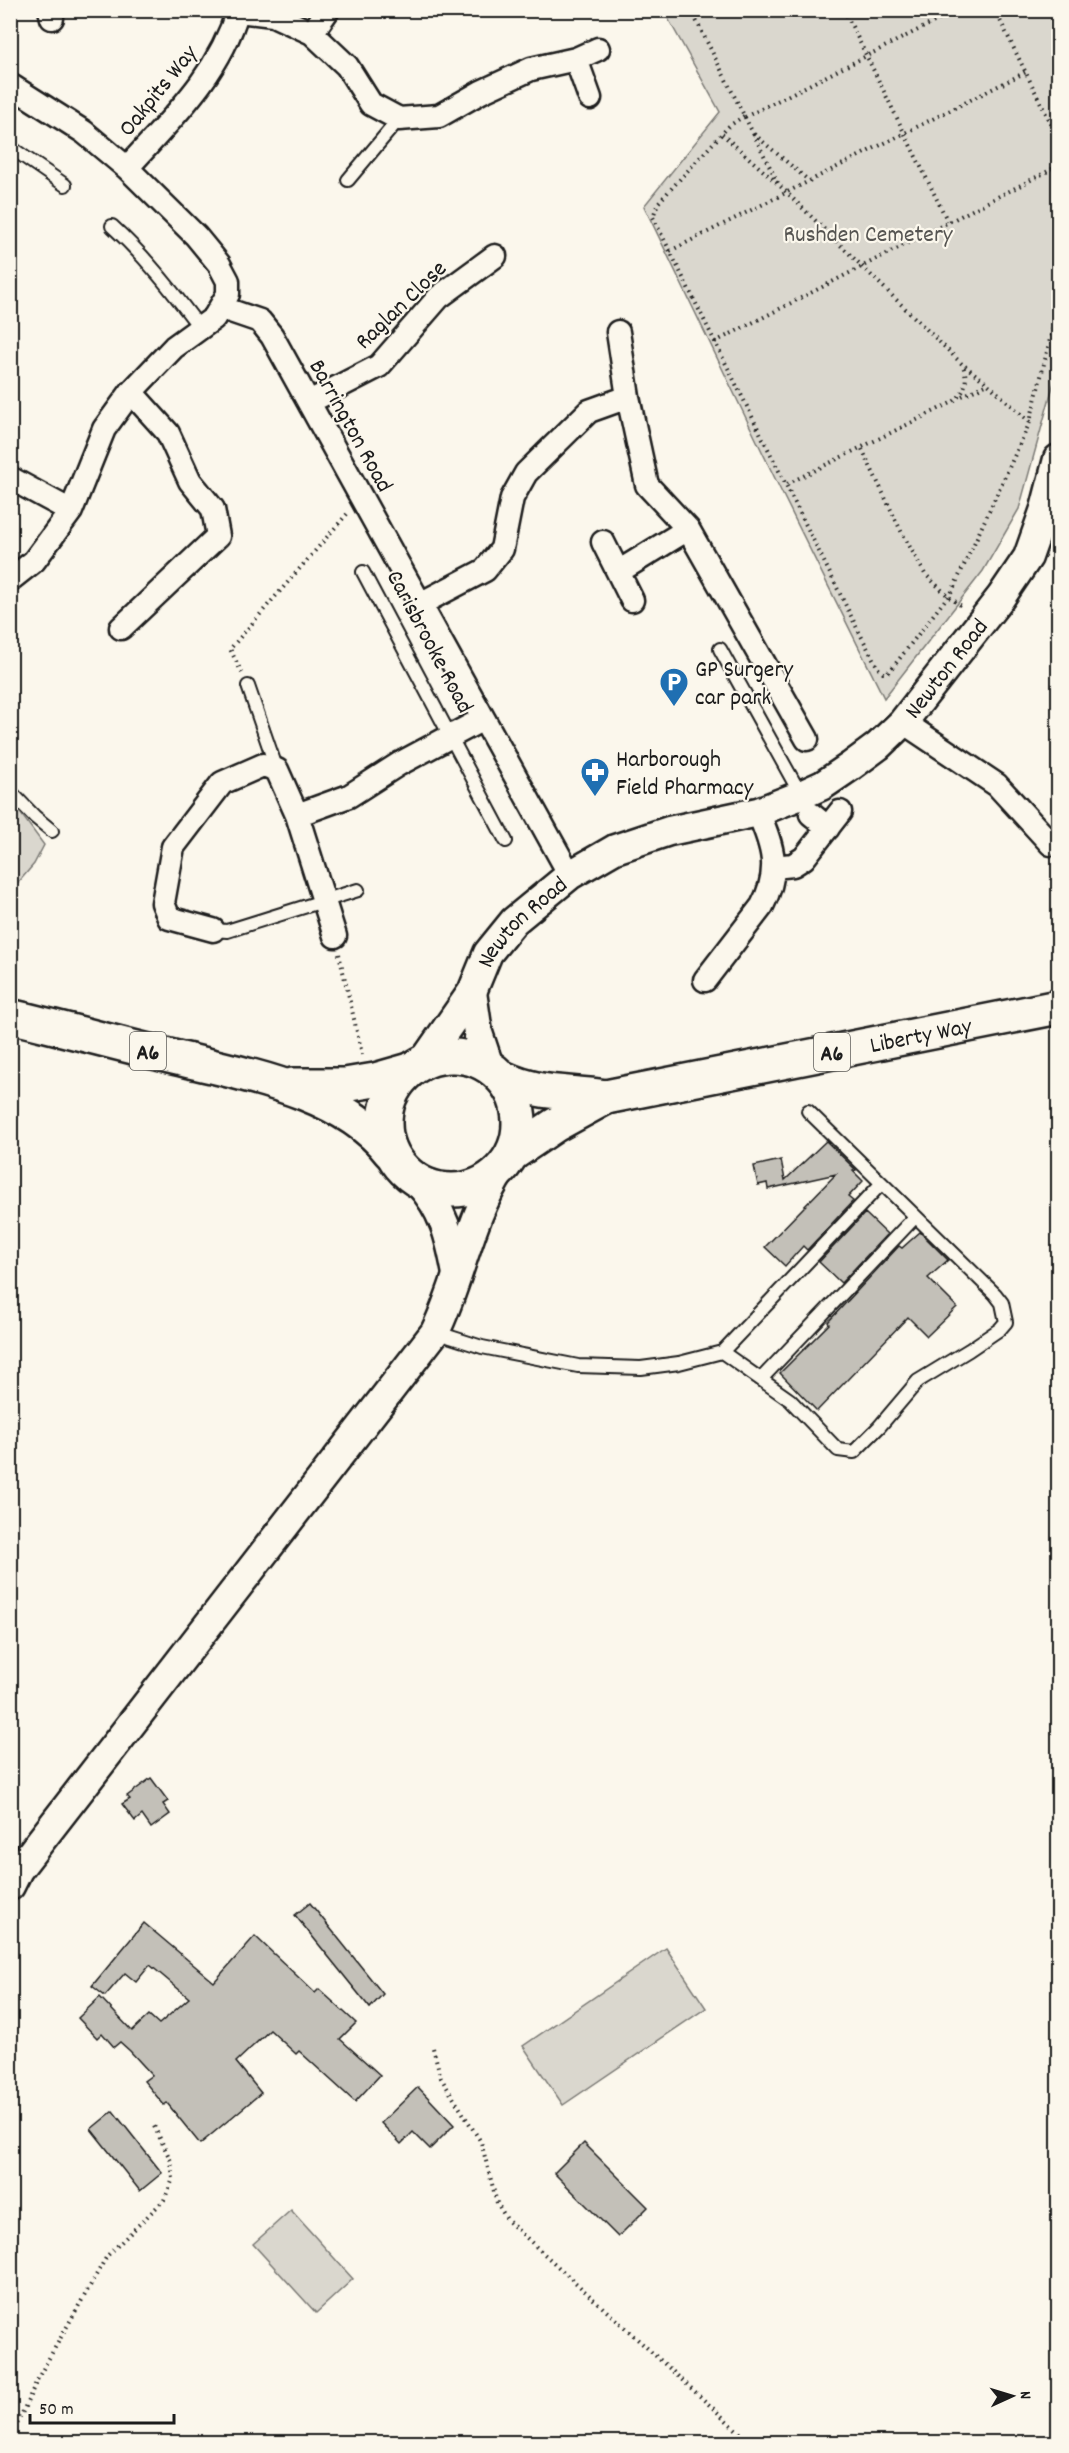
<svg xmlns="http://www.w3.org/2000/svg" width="1069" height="2453" font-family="Dekko,sans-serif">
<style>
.green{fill:#dad7ce;stroke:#7b7a75;stroke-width:1.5}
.building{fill:#c3c0b8;stroke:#1c1c1c;stroke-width:1.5}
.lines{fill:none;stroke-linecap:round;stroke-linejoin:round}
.service-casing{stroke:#1c1c1c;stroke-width:16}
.minor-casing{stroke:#1c1c1c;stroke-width:27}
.tertiary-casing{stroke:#1c1c1c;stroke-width:33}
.trunk-casing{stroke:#1c1c1c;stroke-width:38}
.path{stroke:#1c1c1c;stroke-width:4;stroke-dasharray:1.5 4.5;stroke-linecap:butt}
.service{stroke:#fbf7ec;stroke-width:12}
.minor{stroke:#fbf7ec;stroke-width:22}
.tertiary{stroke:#fbf7ec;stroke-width:28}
.trunk{stroke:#fbf7ec;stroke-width:33}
.labels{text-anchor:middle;stroke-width:4.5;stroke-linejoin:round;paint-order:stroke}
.shield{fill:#fbf7ec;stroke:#5f5e5a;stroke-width:1.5}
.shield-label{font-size:22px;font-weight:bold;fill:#1c1c1c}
.street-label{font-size:24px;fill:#1c1c1c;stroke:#fbf7ec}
.park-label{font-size:24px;fill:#555451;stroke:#fbf7ec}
.poi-label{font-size:24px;fill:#1c1c1c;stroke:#fbf7ec;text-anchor:start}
</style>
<rect width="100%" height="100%" fill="#fbf7ec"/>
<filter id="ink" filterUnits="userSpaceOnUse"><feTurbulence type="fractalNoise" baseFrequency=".0167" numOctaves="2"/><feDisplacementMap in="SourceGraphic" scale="12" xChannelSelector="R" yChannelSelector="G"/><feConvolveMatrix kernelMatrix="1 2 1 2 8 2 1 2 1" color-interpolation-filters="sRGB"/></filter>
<g filter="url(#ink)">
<path class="green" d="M664,11H1058V368L1019,509L983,571L884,698L782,493L644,206L720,112Z
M10,799L44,845L34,864L11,891Z
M666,1948L706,2008L563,2105L523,2046Z
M291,2210L353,2279L316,2313L253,2244Z"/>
<path class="building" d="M826,1141L856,1170L853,1171L863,1181L848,1197L853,1201L807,1250L803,1246L785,1266L765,1247L836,1174L768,1189L767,1183L758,1185L754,1166L781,1160L785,1180Z
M865,1213L887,1234L841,1283L819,1262Z
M920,1232L948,1260L928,1278L957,1307L927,1336L908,1317L817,1411L780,1373L829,1324L828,1322L899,1246L902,1248Z
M151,1778L168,1801L163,1804L170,1814L151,1828L142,1815L135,1821L122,1804L130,1799L127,1796Z
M310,1903L383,1994L370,2008L295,1915Z
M144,1923L214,1982L255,1936L315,1993L319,1989L356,2023L340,2039L380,2075L355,2102L299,2051L296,2054L270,2030L236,2062L261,2093L200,2144L167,2103L164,2105L144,2081L152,2075L130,2051L120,2042L114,2047L102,2033L97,2038L78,2018L100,1997L132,2031L149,2015L159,2024L189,1998L150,1965L136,1982L125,1973L105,1996L92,1986Z
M418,2087L454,2125L430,2149L413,2132L401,2144L381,2123Z
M113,2111L162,2173L140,2191L91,2129Z
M584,2143L648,2207L618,2237L554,2173Z"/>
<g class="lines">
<g class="service-casing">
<path id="service" d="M10,147L65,185
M348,180L399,119
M112,226C146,257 173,292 200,328
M363,572L506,841
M720,649L801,795
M248,686L277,770
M10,791L35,817L52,831
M213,930L227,931L358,890
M435,1332L482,1347L578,1366L641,1368L679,1363L722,1352L881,1184
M722,1352L790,1400L838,1450L854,1452L879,1427L918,1381L969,1350L1000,1329L1006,1322L1002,1303L995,1294L808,1111
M761,1379L915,1217"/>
</g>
<g class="minor-casing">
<path id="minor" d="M50,10L52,18
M238,11L273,15L312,33L347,66L371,104L399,119L439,116L481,92L531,69L576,59L590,98
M312,33L328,10
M576,59L598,49
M10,85L84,132L127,168L196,236L219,264L228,281V294L214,318L174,347L131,392L104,429L71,511L34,561L10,580
M127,168C171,119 219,75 238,10
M222,308L260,321L272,336L570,875
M618,332L628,397L647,485L688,529L807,739
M309,402L379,366L439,297L495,256
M10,478L71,511
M603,542L632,600
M618,572L688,529
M420,604L485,570L502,549L512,498L526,473L589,411L628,397
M121,628L218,536L213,509L190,481L168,433L131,392
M903,722L997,785L1051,844
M811,814L828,828
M297,815L349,796L399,764L483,719
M774,867L793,865L804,858L840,812
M213,930L169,918L163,903L173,847L222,783L263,765L277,770L297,815L335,936
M705,980L762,906C781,870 773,847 758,812"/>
</g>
<g class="tertiary-casing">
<g id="tertiary">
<path d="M472,992L478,1033L489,1066"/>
<path id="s1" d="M424,1061L472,992L488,953L514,921L570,875L615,849L669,831L758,812L801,795L823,785L851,766L878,746L903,722L1001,597L1028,557L1045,509L1058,459"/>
<path d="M418,1182C444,1210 450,1237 457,1274"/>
<path d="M10,1886L18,1870L435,1332C461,1279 469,1218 502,1169"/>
</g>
</g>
<g class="trunk-casing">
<g id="trunk">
<path d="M10,1016C64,1029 116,1043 169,1056C242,1074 342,1090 390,1152"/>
<circle cx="452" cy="1123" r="67"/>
<path id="s2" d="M503,1078C539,1095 568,1091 606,1097L1058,1007"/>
<path d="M293,1085H345L375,1080L410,1070"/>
<path d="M512,1154L555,1125L606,1097"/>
</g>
</g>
<path class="path" d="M691,10L779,185L962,364C969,379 966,392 953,402L785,485
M844,10L948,222
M995,10L1058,138
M744,116L729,126L658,203L653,217L857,628L878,668L883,673H887L893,667L948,596
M745,117L958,10
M722,134L777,183
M754,134L808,180
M670,251L1026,72
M715,342L1058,166
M965,366L988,384L1030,422
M962,396L988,384
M862,449L901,531L925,574L948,596L964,608
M949,598L1030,422L1058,306
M242,673L230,649L347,514
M339,954L363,1058
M433,2048L441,2078L481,2142L497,2203L508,2221L750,2442
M10,2440L39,2376L107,2256L164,2200L173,2179L171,2161L153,2124"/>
<use href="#service" class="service"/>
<use href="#minor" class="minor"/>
<use href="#tertiary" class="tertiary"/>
<use href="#trunk" class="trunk"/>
</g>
</g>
<defs>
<g id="parking-pin" transform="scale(1.5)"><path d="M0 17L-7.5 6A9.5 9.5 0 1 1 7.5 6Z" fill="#1f6fb2" stroke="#fbf7ec"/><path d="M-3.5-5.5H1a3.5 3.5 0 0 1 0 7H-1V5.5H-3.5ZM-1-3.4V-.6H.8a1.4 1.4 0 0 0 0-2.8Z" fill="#fff"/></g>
<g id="pharmacy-pin" transform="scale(1.5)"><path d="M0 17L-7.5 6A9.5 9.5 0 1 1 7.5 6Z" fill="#1f6fb2" stroke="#fbf7ec"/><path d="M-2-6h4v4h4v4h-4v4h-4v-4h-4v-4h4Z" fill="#fff"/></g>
</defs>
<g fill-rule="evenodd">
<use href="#parking-pin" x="674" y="682"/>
<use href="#pharmacy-pin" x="595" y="772"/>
</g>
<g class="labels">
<g class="shield">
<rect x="130" y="1032" width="36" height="38" rx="4.5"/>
<rect x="814" y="1033" width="36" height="38" rx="4.5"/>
</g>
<g class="shield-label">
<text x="148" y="1059">A6</text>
<text x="832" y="1060">A6</text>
</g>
<g class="street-label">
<text transform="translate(157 90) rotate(-51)" y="8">Oakpits Way</text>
<text transform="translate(400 304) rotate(-44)" y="8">Raglan Close</text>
<text transform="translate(352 425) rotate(61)" y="8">Barrington Road</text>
<text transform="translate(431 641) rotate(62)" y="8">Carisbrooke Road</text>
<text dy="8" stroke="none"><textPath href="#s1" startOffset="681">Newton Road</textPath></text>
<text dy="8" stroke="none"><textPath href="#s1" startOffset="172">Newton Road</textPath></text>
<text dy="8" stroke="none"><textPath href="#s2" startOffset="426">Liberty Way</textPath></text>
</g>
<g class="park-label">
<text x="868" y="241">Rushden Cemetery</text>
</g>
<g class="poi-label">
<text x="695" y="676">GP Surgery<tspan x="695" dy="28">car park</tspan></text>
<text x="616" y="766">Harborough<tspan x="616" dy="28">Field Pharmacy</tspan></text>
</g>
</g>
<rect width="1069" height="2453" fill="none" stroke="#fbf7ec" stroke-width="36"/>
<rect x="18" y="18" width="1033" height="2417" fill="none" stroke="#1c1c1c" stroke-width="2" filter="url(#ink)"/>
<g transform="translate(1012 2396) rotate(86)" stroke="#fbf7ec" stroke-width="4.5" paint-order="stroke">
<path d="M0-4.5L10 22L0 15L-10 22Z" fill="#1c1c1c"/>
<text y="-9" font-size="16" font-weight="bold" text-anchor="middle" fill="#1c1c1c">N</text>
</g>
<path d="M30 2414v9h144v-9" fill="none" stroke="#1c1c1c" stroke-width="3"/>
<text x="39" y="2414" font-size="18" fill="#1c1c1c" stroke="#fbf7ec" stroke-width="4.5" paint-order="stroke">50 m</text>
</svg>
